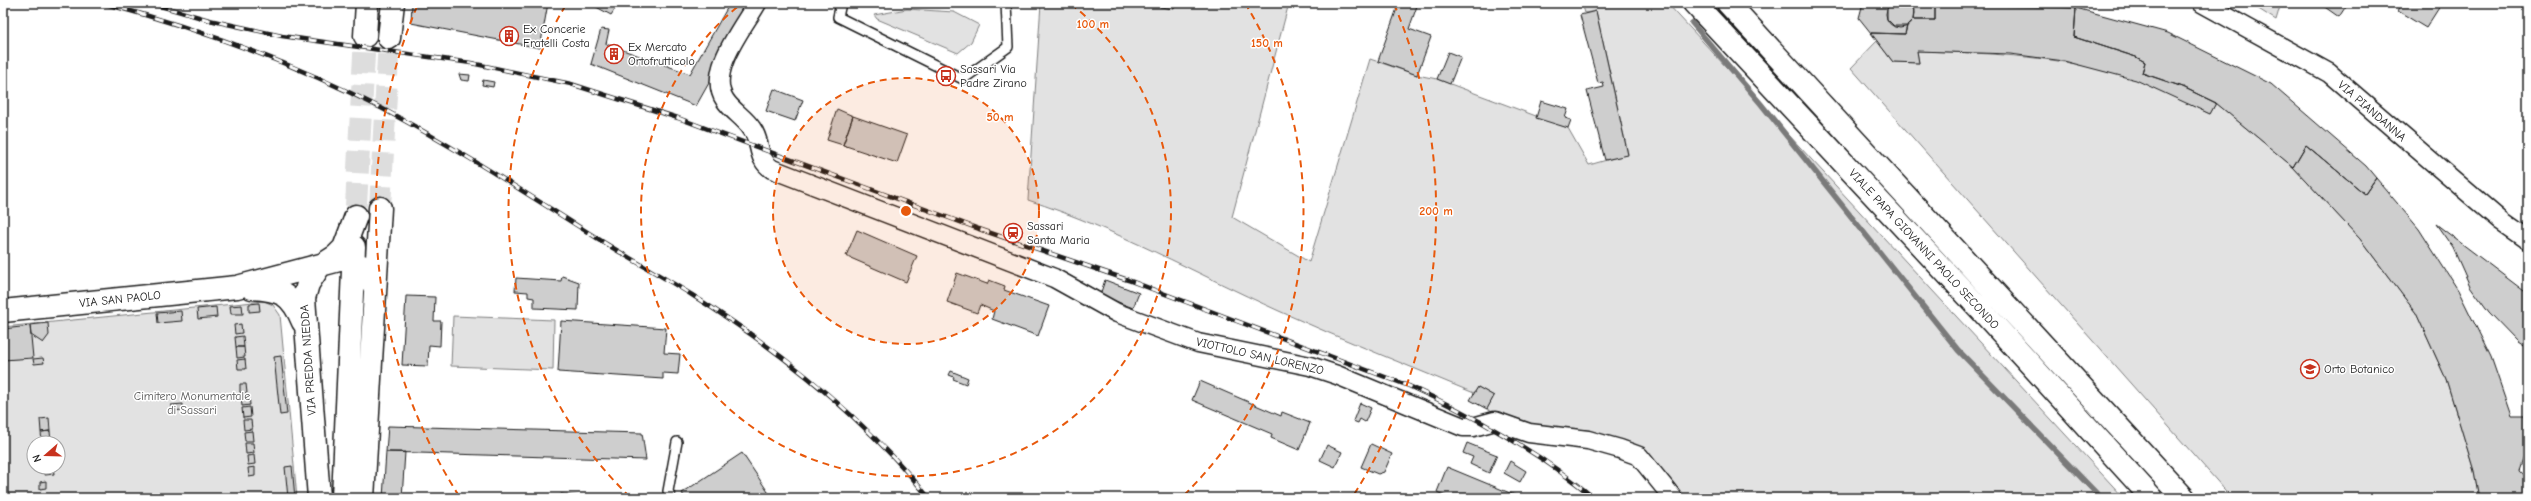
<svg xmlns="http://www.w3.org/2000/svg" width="2531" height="501" font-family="'Comic Neue',sans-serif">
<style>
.green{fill:#e2e2e2;stroke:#7f7f7f;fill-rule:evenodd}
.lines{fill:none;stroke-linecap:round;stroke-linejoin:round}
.stream{stroke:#7a7a7a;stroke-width:5.5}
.building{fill:#cecece;stroke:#1c1c1c}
.secondary-tunnel{stroke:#ddd;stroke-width:22;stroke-dasharray:22 11;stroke-linecap:butt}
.lane-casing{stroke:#1c1c1c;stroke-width:12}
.street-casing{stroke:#1c1c1c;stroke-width:21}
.secondary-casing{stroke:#1c1c1c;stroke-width:25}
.lane{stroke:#fff;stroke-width:9}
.street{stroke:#fff;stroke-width:18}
.secondary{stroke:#fff;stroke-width:22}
.rail-casing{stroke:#1c1c1c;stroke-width:4.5}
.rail{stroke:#fff;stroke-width:3;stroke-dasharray:9;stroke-linecap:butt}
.ring{fill:none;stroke:#e8590c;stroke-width:2;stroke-dasharray:7 5}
.labels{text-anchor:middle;stroke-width:3;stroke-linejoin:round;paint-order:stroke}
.poi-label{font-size:12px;fill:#1c1c1c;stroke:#fff;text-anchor:start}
.street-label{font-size:12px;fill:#1c1c1c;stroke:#fff}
.park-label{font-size:12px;fill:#575757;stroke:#fff}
.centre{fill:#e8590c;stroke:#fff;stroke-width:2}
.ring-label{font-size:12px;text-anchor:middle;font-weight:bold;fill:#e8590c;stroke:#fff;stroke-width:3;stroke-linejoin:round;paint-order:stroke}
</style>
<rect width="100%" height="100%" fill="#fff"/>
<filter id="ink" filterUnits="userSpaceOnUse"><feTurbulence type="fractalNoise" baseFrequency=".025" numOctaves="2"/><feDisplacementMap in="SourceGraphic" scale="8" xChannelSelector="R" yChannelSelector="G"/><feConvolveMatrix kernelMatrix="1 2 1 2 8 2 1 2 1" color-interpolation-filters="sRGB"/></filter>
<g filter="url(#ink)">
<path class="green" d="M1041,3H1289L1232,217L1309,262L1370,59L1417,75L1437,79L1568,128L1589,165L1628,154L1596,11L1585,13L1582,3H1667L2124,498H1684L1644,450L1529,433L1487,409L1494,396L1478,387L1474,393C1409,366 1343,340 1279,311C1195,273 1117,229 1028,200Z
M2249,3H2281L2276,20Z
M907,9L954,12L979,25L971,42L958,53L877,19L874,15Z
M1877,41L1893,62L1919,63L1917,51C1991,53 2065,56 2136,79C2161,88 2186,103 2210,114L2216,103L2293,167L2360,239L2416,313L2446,379L2474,471L2479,498H2232L1851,68Z
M264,301L273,305L280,315L297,498H3V327ZM34,443H58V467H34Z
M453,316L554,320L553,370L451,366Z"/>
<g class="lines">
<path class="stream" d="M1692,23L1761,104L1958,350L2101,498"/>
</g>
<path class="building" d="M1886 14a14 14 0 1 1 28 0a14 14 0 1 1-28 0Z
M412,3H548L540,48L411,23Z
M589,3H619L611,15Z
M730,3H754L696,106L591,64L601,29L609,30L606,44L690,74Z
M1160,3H1175L1174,9L1160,7Z
M1399,3H1418L1409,29L1431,37L1417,75L1378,61Z
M1863,3H1890L1887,9V19L1894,26H1907L1905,34L1871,33L1859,18Z
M1910,3H1935V20H1913L1914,10Z
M1935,3L2076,8L2074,37L2136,57L2145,62L2142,73L2183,87L2216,103L2210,114L2136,80L2064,61L2010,54L1917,51L1919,63L1893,62L1871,33L1905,34L1907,26L1913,20H1935Z
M2319,3H2348L2339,17Z
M2402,3H2442L2426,28L2398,11Z
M2076,8L2168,33L2271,84L2366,166L2376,178L2365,194L2306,145L2293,167L2216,103L2183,87L2142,73L2145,62L2136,57L2074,37Z
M1596,11L1628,155L1605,160L1587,91L1604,87L1603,82L1598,83L1580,15Z
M1448,52L1461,57L1450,84L1437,79Z
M459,74L470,75L469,81L461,80Z
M483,80L494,82L493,87L482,85Z
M774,89L803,100L795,121L766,111Z
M1541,101L1568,109L1565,118L1571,120L1568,128L1536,118Z
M837,109L853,116L843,145L827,140Z
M853,116L907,135L897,163L843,145Z
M2306,145L2365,194L2376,178L2419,229L2458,290L2491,357L2511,415H2528V445L2519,471L2528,479V498H2479L2474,471L2446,379L2416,313L2360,239L2293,167Z
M2436,224L2528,294V348L2517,341L2489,312L2470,286L2453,248Z
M857,230L917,256L906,282L846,256Z
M957,273L987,284L989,280L1005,286L1004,290L1049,306L1038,336L992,319L994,311L980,305L977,313L947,302Z
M562,276L579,282L578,310L534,308V298L528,297V292L515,291L516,278L561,281Z
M1105,280L1139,293L1133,308L1100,295Z
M406,296L435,297L434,321H441L440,346L429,345L428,366L402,365Z
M259,303L260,311L249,312V304Z
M242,305L243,314H231L230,306Z
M216,307L217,317L198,319L197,309Z
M181,311L182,321L158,323L157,313Z
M561,321L666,328L664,353L680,354L678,374L663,373V379L558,372Z
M48,323L49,335L43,343L31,335L30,325Z
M241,324L242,333L235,334L234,325Z
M30,326L33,358L3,360V329Z
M243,336L244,347H236L235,337Z
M236,347H244L245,357L237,358Z
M281,356L287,414L280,415L274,357Z
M43,358L44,363L34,364L33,359Z
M245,359L246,369H238L237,360Z
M951,371L968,378L966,384L953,379L954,377L949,375Z
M1200,381L1281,416L1282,412L1310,423L1299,450L1271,438L1272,434L1192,400Z
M240,384H246L247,393H240Z
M1478,387L1494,396L1487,409L1470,400Z
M249,395L250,405L242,406L241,396Z
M1360,403L1371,408L1365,422L1360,419L1358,423L1353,421Z
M183,404V410L171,411V405Z
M250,407L251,417L243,418L242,408Z
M49,418L50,431L41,432L40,419Z
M243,420H251L252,429L244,430Z
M388,426L642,433L646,460L386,452Z
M50,431L51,443H42L41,432Z
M252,431L253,441H245L244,432Z
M245,443H253L254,453L246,454Z
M1467,443L1497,455L1489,473L1470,464L1473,457L1463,453Z
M1371,444L1392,454L1384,472L1378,474L1361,467Z
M1327,445L1342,452L1335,467L1320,460Z
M386,452H405L402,498H383Z
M742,453L772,498H685L682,493Z
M254,455L255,464L248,465L247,456Z
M1510,461L1526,471L1520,482L1504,473Z
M292,466L295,498H288L285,467Z
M45,467H53L54,474L45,475Z
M255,467V476L249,477L248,468Z
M1447,467L1522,498H1450L1437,492Z
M46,481V488L40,489V482Z
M561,494L589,498H560Z"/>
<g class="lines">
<path class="secondary-tunnel" d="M356,206L365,36
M380,208L389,38"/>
<g class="lane-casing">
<path id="lane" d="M841,3L838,17L963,79L1008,47L1006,3
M671,498L668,491L677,442"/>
</g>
<g class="street-casing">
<path id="street" d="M757,3C743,28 706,72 725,100C732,111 745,118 752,129C762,142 756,159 772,169L1054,278L1117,313L1198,343L1310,366L1337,375L1463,427H1473L1495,421L1529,433L1588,440L1620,449L1639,456L1673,498
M2202,3L2329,73L2501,221L2528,240"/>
</g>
<g class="secondary-casing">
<path id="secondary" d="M1694,3L1981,310L2152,498
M1728,3L2184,498
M365,36L367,3
M389,38L393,3
M252,288C281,290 291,293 303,322
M3,311L237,287L343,259C362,262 369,270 375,289
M319,498L304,298L308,284L319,267L336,256L344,248L356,216
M343,498L354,247
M363,498L380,208"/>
</g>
<use href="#lane" class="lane"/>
<use href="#street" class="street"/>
<use href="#secondary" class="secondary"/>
<g class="rail-casing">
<path id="rail" d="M102,3C197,28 294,63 381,108C459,149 533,198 608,245C636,262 665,278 692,295C781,351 863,416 929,498
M150,3L209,20L282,36L471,63L571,84L678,118L979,229L1128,280L1409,386C1471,414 1542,454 1594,498"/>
</g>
<use href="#rail" class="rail"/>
</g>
</g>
<circle cx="906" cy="211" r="133" fill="#e8590c" fill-opacity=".12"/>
<g class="ring">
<circle cx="906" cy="211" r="133"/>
<path d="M1071 4A265 265 0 1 1 741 4"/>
<path d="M630 497A398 398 0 0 1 567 3M1245 3A398 398 0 0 1 1182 497"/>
<path d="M459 496A530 530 0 0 1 418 4M1394 4A530 530 0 0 1 1353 496"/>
</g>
<defs>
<g id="building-ring" transform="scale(1)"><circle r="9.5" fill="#fff" stroke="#c8321e" stroke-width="1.5"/><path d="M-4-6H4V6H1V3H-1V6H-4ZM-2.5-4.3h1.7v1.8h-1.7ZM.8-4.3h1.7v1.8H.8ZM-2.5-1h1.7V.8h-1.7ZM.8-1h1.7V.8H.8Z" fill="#c8321e"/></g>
<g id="bus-ring" transform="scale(1)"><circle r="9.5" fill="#fff" stroke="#c8321e" stroke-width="1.5"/><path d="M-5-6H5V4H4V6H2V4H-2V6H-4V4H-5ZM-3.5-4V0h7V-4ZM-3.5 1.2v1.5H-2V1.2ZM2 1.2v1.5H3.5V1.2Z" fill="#c8321e"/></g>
<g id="station-ring" transform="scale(1)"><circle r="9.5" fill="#fff" stroke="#c8321e" stroke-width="1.5"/><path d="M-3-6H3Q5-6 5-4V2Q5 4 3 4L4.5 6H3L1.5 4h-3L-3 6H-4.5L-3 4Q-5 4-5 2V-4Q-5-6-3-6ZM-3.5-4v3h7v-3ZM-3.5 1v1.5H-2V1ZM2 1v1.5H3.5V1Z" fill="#c8321e"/></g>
<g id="university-ring" transform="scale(1)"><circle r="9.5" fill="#fff" stroke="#c8321e" stroke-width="1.5"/><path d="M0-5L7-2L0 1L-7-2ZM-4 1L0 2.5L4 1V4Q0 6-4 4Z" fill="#c8321e"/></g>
</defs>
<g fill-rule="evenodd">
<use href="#building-ring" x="509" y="36"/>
<use href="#building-ring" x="614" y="54"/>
<use href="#bus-ring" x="946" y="76"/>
<use href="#station-ring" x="1013" y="233"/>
<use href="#university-ring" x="2310" y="369"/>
</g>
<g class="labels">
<g class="poi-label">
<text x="523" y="33">Ex Concerie<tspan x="523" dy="14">Fratelli Costa</tspan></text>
<text x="628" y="51">Ex Mercato<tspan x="628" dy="14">Ortofrutticolo</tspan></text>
<text x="960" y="73">Sassari Via<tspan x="960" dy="14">Padre Zirano</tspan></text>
<text x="1027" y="230">Sassari<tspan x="1027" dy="14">Santa Maria</tspan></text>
<text x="2324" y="373">Orto Botanico</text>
</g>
<g class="street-label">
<text transform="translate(2372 111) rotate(41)" y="4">VIA PIANDANNA</text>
<text transform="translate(1924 249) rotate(47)" y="4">VIALE PAPA GIOVANNI PAOLO SECONDO</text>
<text transform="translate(120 299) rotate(-6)" y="4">VIA SAN PAOLO</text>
<text transform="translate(1260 356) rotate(13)" y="4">VIOTTOLO SAN LORENZO</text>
<text transform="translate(308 360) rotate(-94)" y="4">VIA PREDDA NIEDDA</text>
</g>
<g class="park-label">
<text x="192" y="400">Cimitero Monumentale<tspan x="192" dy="14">di Sassari</tspan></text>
</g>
</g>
<circle cx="906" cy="211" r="6" class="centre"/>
<g class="ring-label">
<text x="1093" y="28">100 m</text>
<text x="1267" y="47">150 m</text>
<text x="1000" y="121">50 m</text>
<text x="1436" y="215">200 m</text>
</g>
<rect width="2531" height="501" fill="none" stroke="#fff" stroke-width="16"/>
<rect x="8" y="8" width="2515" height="485" fill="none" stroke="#1c1c1c" stroke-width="1.5" filter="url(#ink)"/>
<g transform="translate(46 455) rotate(250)"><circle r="19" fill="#ffffff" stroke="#a4a4a4"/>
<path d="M0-3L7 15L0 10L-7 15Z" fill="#c8321e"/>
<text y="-6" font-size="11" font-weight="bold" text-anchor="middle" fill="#1c1c1c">N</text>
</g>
</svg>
